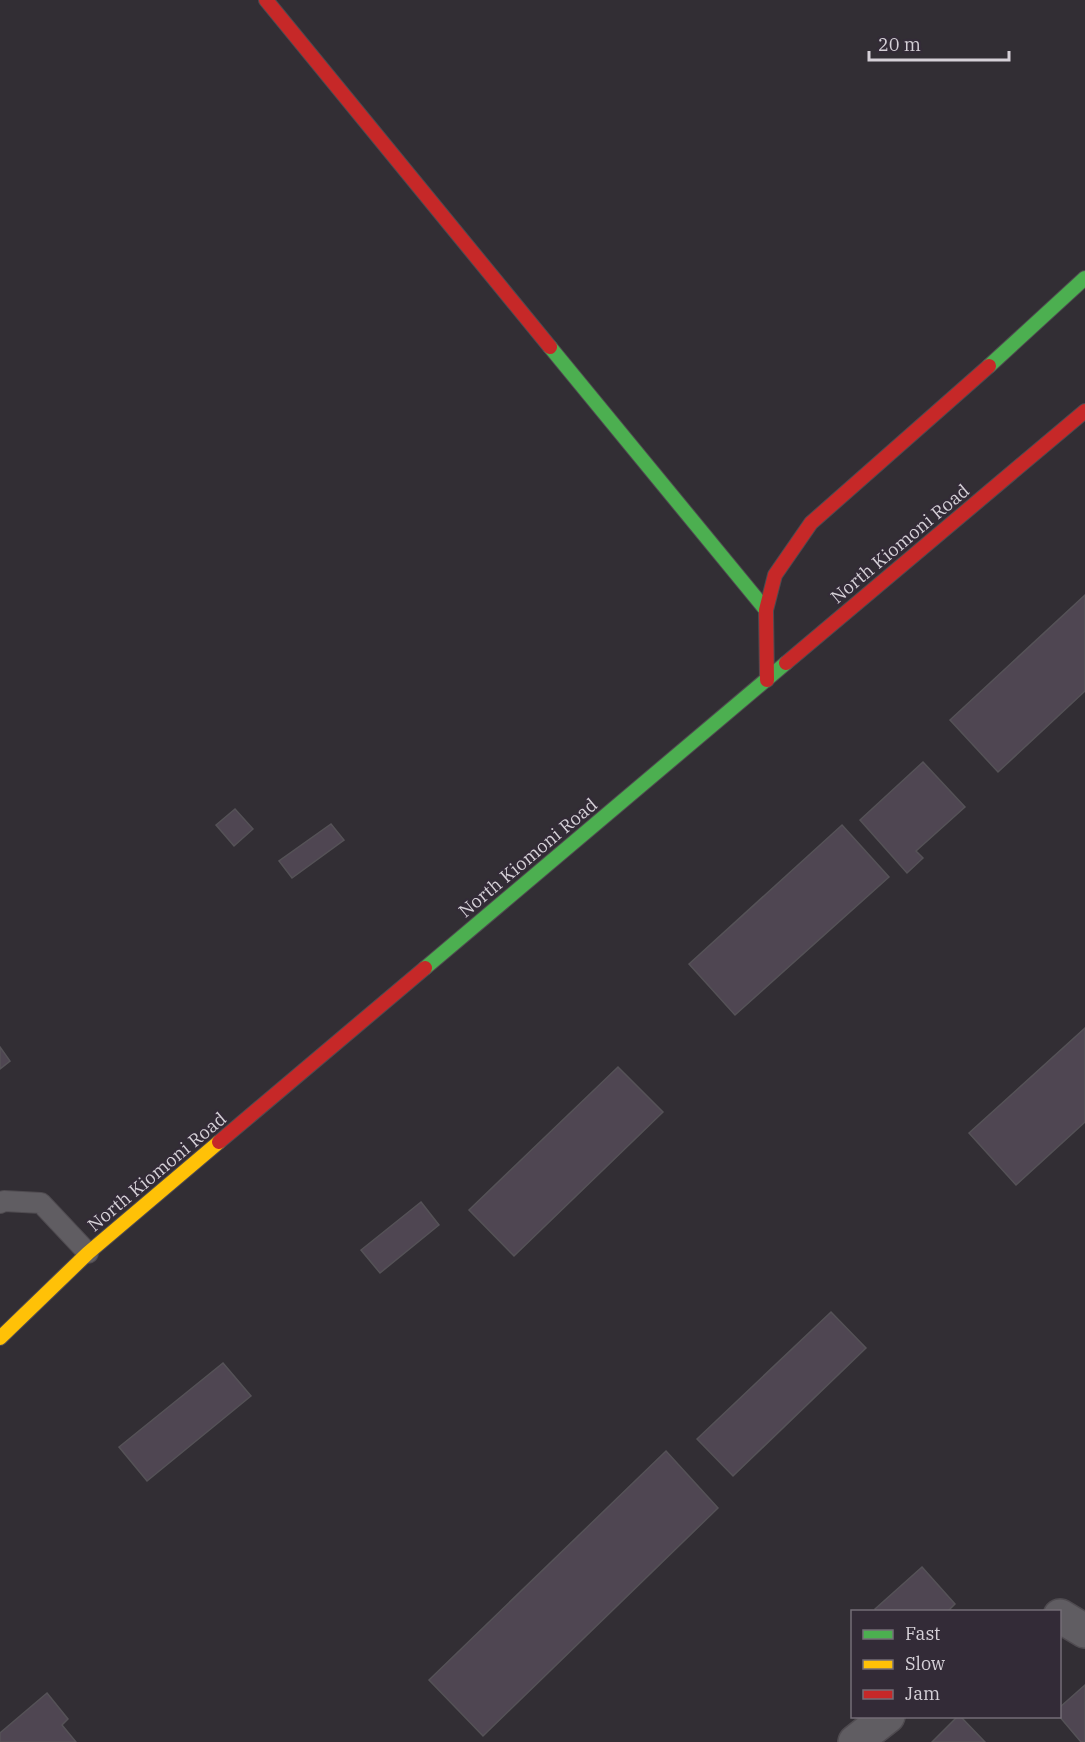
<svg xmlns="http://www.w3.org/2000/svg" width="1085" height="1742" font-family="'IBM Plex Serif',serif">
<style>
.building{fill:#4f4652;stroke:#555257;stroke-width:1.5}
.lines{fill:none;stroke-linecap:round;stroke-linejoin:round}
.lane-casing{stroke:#4f4b50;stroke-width:22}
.street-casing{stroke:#4f4b50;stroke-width:36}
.fast-casing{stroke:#4f4b50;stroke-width:16}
.slow-casing{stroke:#4f4b50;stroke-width:16}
.jam-casing{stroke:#4f4b50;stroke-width:16}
.lane{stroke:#605d62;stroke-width:20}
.street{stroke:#605d62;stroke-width:33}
.fast{stroke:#4caf50;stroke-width:14}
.slow{stroke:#ffc107;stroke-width:14}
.jam{stroke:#c62828;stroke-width:14}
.labels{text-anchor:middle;stroke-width:4.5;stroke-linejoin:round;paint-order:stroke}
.street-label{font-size:18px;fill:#d5d0d7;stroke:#332b37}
</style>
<rect width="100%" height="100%" fill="#322e34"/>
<path class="building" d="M1085,595V691L998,772L950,720Z
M923,762L965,807L916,851L923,858L907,873L860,820Z
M235,809L253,829L234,846L216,825Z
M331,824L344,840L292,878L279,861Z
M842,825L889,877L735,1015L689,964Z
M1085,1028V1122L1016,1185L969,1133Z
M0,1047L10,1061L0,1069Z
M618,1067L663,1112L514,1256L469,1210Z
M421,1202L439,1225L380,1273L361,1250Z
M831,1312L866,1348L733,1476L697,1439Z
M223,1363L251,1396L147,1481L119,1447Z
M666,1451L718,1508L483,1736L429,1680Z
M922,1567L955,1604L947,1612H878L875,1609Z
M1085,1685V1742H1081L1059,1716L1060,1707Z
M47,1693L68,1719L62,1725L76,1742H0V1733Z
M958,1716H960L985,1742H932Z"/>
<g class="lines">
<g class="lane-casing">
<path id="lane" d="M0,1203L4,1201L41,1203L88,1253"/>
</g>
<g class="street-casing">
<path id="street" d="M1060,1616L1085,1631
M855,1742L888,1716"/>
</g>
<g class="fast-casing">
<path id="fast" d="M550,347L766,610
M989,366L1085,278
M425,968L786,663"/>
</g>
<g class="slow-casing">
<path id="slow" d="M0,1338L88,1253L219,1142"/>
</g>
<g class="jam-casing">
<path id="jam" d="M266,0L550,347
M786,663L1085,411
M767,680L766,610L775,575L811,523L989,366
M219,1142L425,968"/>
</g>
<use href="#lane" class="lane"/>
<use href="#street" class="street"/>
<use href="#fast" class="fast"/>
<use href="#slow" class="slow"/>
<use href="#jam" class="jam"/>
</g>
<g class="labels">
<g class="street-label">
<text transform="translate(900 544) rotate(-40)" y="6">North Kiomoni Road</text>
<text transform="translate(528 858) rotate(-40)" y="6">North Kiomoni Road</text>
<text transform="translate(157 1172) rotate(-40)" y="6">North Kiomoni Road</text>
</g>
</g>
<rect x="851" y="1610" width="210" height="108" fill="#332b37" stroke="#746d77" stroke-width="1.5"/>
<rect x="863" y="1630" width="30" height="9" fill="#4caf50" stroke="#746d77" stroke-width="1.5"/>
<text x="905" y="1640" font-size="18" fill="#d5d0d7">Fast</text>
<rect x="863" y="1660" width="30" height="9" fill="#ffc107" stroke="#746d77" stroke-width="1.5"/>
<text x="905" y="1670" font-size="18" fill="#d5d0d7">Slow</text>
<rect x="863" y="1690" width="30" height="9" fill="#c62828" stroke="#746d77" stroke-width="1.5"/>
<text x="905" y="1700" font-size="18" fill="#d5d0d7">Jam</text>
<path d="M869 51v9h140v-9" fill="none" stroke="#d5d0d7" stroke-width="3"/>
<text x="878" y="51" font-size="18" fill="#d5d0d7" stroke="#332b37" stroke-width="4.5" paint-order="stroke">20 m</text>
</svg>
